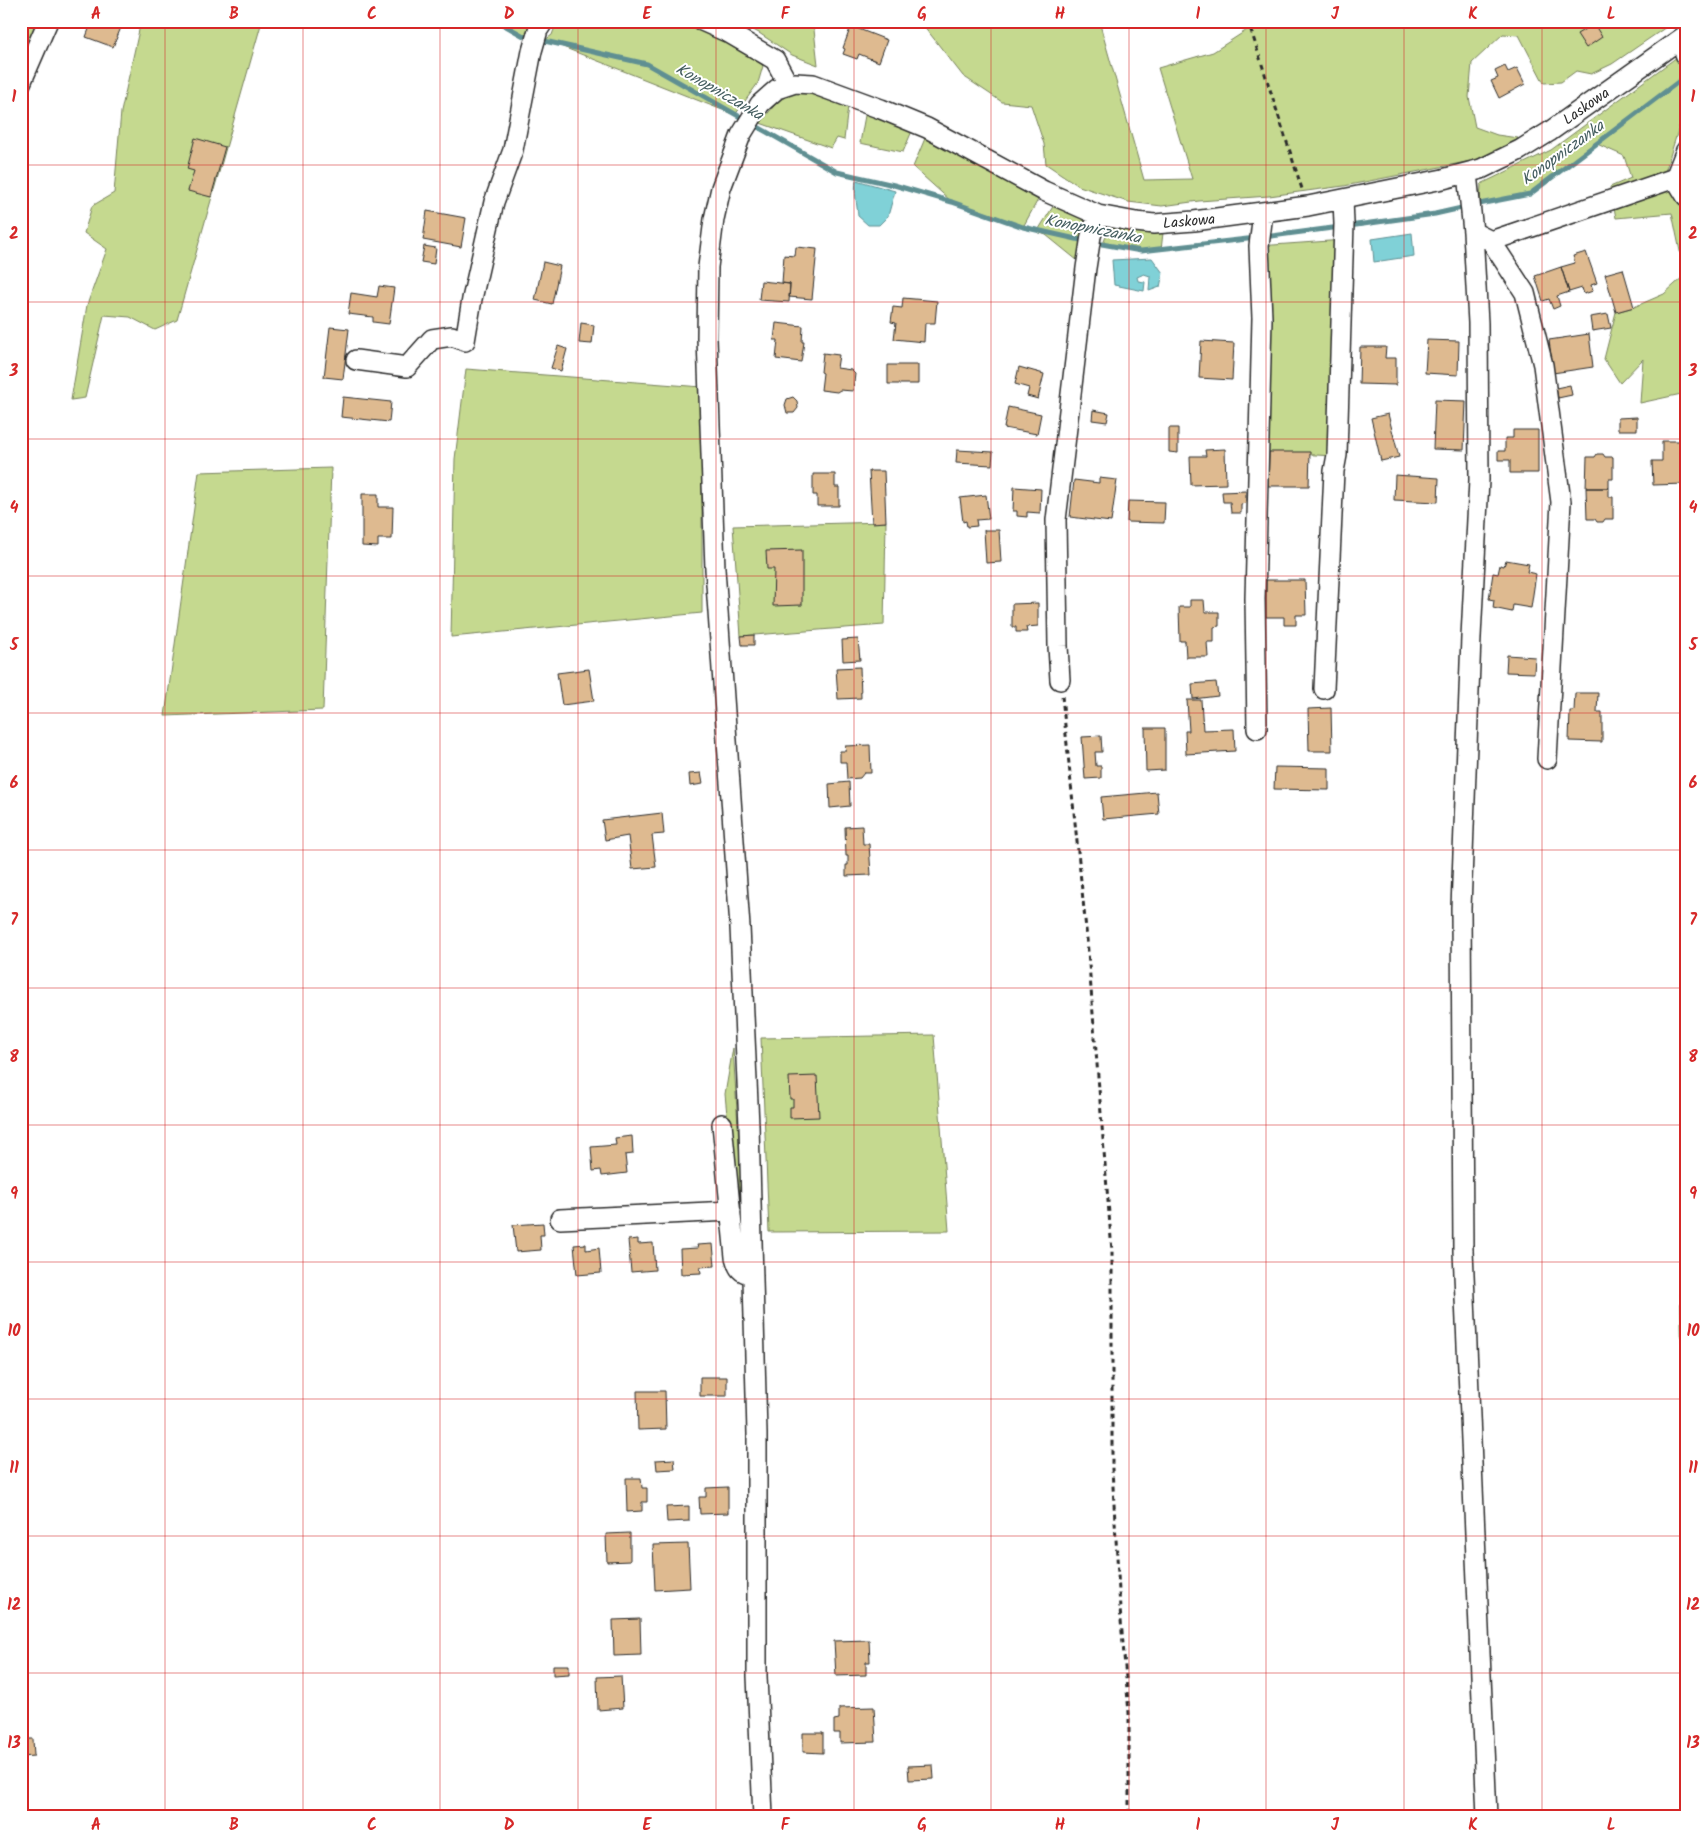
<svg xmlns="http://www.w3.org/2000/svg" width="1707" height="1838" font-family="Kalam,sans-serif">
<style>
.green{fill:#c5d98f;stroke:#78825d}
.water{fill:#80d1d7;stroke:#5e8f92}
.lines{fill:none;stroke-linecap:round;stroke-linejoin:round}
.stream{stroke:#5e8f92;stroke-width:5}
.building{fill:#deba90;stroke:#2b2b2b}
.minor-casing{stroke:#2b2b2b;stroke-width:22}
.path{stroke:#2b2b2b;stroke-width:3;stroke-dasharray:5 4;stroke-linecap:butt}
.minor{stroke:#fff;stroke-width:19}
.grid{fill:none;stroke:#d62828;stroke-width:1;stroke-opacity:0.55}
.labels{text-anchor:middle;stroke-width:4;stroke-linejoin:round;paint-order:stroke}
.street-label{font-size:15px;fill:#2b2b2b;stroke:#fff}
.water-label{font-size:16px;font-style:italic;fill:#445d5f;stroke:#fff}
.neatline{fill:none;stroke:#d62828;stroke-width:2}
.grid-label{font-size:16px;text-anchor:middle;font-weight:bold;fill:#d62828}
</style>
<rect width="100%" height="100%" fill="#fff"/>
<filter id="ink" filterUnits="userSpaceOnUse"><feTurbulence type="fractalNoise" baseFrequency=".02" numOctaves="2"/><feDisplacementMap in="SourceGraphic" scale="10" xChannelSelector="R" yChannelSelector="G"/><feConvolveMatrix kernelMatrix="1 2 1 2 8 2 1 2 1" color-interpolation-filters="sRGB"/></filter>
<g filter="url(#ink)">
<path class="green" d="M21,21H57L41,57L21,51Z
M141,21H262L177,320L155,330L130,317L104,315L85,398L71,400L87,305L107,249L84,233L92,206L114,193L121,112Z
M497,21H538L529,40Z
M557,21H673L702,30L748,52L763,66L758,83L735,115L545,40L552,35Z
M736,21H813L818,65L792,55L759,33Z
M920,21H1099L1144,180L1192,179L1158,68L1213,52L1261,21H1675L1612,64L1591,74L1576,71L1561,82L1544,83L1519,35L1503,34L1472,63L1469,97L1475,127L1497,135L1518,138L1510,149L1481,159L1344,186L1269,196L1199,201L1162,206L1128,202L1079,186L1046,164L1044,144L1031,105L1002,102L963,76Z
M1677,57L1686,71V105L1664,175L1686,212V393L1640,403L1643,359L1620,383L1604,359L1616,312L1634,307L1664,294L1685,275L1672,213L1616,218L1610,187L1631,178L1624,156L1597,144L1530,194L1480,204L1481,184L1551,150Z
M796,92L819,94L848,106L844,140L837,138L831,148L760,123L782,96Z
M866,110L912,131L903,152L860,143Z
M926,136L1040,196L1023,227L952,202L913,167Z
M1054,205L1098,222L1083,265L1046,235L1037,232Z
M1110,226L1163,233L1161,250L1141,251L1103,244Z
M1344,240L1335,456L1258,452L1259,246Z
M466,369L702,387V613L451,637L455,459Z
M331,468L323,710L165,716L199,472Z
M886,522L884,625L741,636L733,526Z
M934,1035L949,1231L769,1232L761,1038Z
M733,1048L745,1237L738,1230L725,1094Z
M1680,1275H1686V1554Z"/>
<path class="water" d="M856,180L895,191L888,216L879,225H868L858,216C857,204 854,192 856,180Z
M1412,233L1414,256L1374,262L1372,239Z
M1152,258L1163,273L1160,287L1149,291L1150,276L1144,274L1137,277L1138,281L1145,282L1144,291L1114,285L1112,260Z"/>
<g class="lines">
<path class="stream" d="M497,21L531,40
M540,40L647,64L837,172L894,185L952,202L1023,227L1085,241L1141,251L1256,238
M1474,205L1530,194L1686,76
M1349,226L1435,214L1466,207
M1264,237L1340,227"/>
</g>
<path class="building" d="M92,21H112L122,25L113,47L86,37Z
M1594,24L1602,37L1586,48L1577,34Z
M851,26L887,40L879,62L859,54L857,59L843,54L845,49L843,48Z
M1505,66L1508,72L1517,68L1525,84L1499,98L1491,81L1498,78L1495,71Z
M195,138L225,147L211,197L188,191L194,171L187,169Z
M427,211L466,218L461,247L423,240Z
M424,246L436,248L434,264L421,262Z
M796,247L817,249L812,299L789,297L790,284L782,283L784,255L795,256Z
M1586,252L1597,283L1591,285L1593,291L1584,294L1582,288L1569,292L1561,267L1575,263L1573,256Z
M543,262L560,266L552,304L535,300Z
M1561,267L1569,292L1557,296L1560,306L1553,309L1549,299L1543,301L1535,276Z
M1623,269L1634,307L1616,312L1605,274Z
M761,281L790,284L789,302L759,300Z
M379,286L394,288L389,324L373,322V317L348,314L351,293L377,297Z
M903,298L937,301L935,323H925L924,342L894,339L896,323L891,322L893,307L902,308Z
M1608,314L1611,328L1592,331L1590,317Z
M581,323L594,325L592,344L579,343Z
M776,323L803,326L802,342H804L801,362L776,359L778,340H774Z
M330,327L349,329L343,379L324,377Z
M1589,334L1593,367L1553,373L1549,340Z
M1427,340L1459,341L1458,375L1425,373Z
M1201,341L1234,343L1232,380L1199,378Z
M558,346L567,349L561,371L551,368Z
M1360,347H1386L1385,358H1396V385L1359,384Z
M823,353L839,355L837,368L851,370L855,374L853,391L840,390L837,392L821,390L823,373L821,372Z
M888,365H918V384H888Z
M1019,367L1044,374L1038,399L1027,396L1029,388L1015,384Z
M1570,385L1572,395L1558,398L1556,388Z
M343,397L391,402L389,422L341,417Z
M793,397L797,401L798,408L794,413H787L785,405L787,399Z
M1435,400L1466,401L1464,450L1433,449Z
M1008,407L1041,414L1037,434L1004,428Z
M1093,410L1109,413L1107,422L1092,420Z
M1388,414L1399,457L1381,461L1371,418Z
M1637,417V430H1618V418Z
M1169,428H1178V453L1169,452Z
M1513,430H1538V473H1510V460H1498V451H1505V438H1513Z
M1662,441H1686V484L1653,485L1652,461H1662Z
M1225,449L1226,484L1191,485L1190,456H1206L1205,450Z
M957,450L993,452L992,465L956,463Z
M1269,452H1310L1309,486H1268Z
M1597,454H1603L1605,457H1613V479H1609V488H1586L1587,457H1595Z
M869,471H884L886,522L872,523Z
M813,474H835V487H839V506H817V495H813Z
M1395,475L1439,478L1438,502L1394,500Z
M1099,478L1117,480L1111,522L1070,517L1074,480L1099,483Z
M1014,487L1041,489L1040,513L1027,512V517L1017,516V511H1013Z
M1586,488H1609V497H1613V519H1605L1603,522H1597L1595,519H1587Z
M1246,491V503L1241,504V513H1231L1230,502H1223L1222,492Z
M362,494H378V507H393L392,539H378V547L362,546Z
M986,495L989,519L976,520L977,526L967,527L966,521L963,522L960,498Z
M1128,501L1165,502L1164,523L1127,522Z
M984,530H999L1001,562L986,563Z
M802,550V605L773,606L774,569H767L766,551Z
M1506,560L1529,564L1527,572L1536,574L1531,608L1513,605L1512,612L1493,608L1494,600L1489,599L1493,573L1498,574L1500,565L1504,566Z
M1266,580H1305L1306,615H1296V625H1284V617H1266Z
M1190,600H1204L1205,612H1219V626L1214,627V642H1207L1208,657H1186L1185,641H1180L1179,607H1190Z
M1038,603V626L1026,627L1027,632H1016V627H1012V604Z
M754,635V645H742L741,636Z
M858,639L860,660L843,661L842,640Z
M1507,655L1535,657L1534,673L1506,672Z
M860,667L861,698L838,699L836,668Z
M589,669L594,701L562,705L557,673Z
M1216,682L1218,696L1193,699L1192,684Z
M1575,693H1598L1597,712H1602V742L1569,741L1570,711H1574Z
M1187,700H1201L1203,730L1234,729L1235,751L1186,754L1185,731H1189Z
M1331,708L1332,751H1309L1308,709Z
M1145,728H1165V770L1146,771Z
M1101,736L1102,752H1095L1096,766H1101V778L1085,779L1082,737Z
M870,745L871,773H864L860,778L847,779L846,762H840V751H846L845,746Z
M1275,767L1329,768V790L1274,789Z
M701,773L703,784L690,786L689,774Z
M849,782L850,806L830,808L829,784Z
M1157,792L1159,814L1103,819L1101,797Z
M662,813L664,834L652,835L656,867L632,869L628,836L605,840L602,820Z
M862,826L863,844H869L871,875L846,876V865H848V856H846L845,827Z
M817,1076L819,1117L790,1118V1107H793V1099H790L789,1077Z
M632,1136L633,1154L625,1155L627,1173L602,1176L601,1170L593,1171L591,1147L616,1145L615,1138Z
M543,1223L544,1235H540L541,1250L516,1252L513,1225Z
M638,1239V1244L653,1243L655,1270L631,1272L628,1240Z
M586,1244V1250L599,1248L601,1273L577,1275L574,1245Z
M713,1244L715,1266L700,1267L701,1273L681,1274L680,1249L698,1248L697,1245Z
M700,1377H727V1396H700Z
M637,1391H665L666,1429L638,1430Z
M674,1459L675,1469L657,1470L656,1460Z
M626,1478H641L642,1488H647V1502H642V1511L627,1512Z
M728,1487V1513L700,1514L699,1497H706V1488Z
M689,1506V1521L667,1522L666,1507Z
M630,1533V1561L607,1562L606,1534Z
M688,1544L690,1588L655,1590L653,1545Z
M640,1619L641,1655L614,1656L613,1620Z
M869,1640L870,1662H866V1675L836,1676L834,1641Z
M553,1665H569V1674L553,1675Z
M621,1676L623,1708L598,1710L597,1677Z
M874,1707L876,1742L840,1743V1733H834V1720L839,1719V1708Z
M803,1733H823V1753L803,1752Z
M21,1739H33L34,1756L21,1757Z
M933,1765L934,1779L909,1780L908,1766Z"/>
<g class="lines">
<g class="minor-casing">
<path id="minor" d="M702,21L729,33L775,60L788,84
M1676,42L1682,46L1686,56
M21,83L48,21
M1467,173L1473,232L1478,323L1479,480L1471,637L1461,908L1463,1251L1487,1817
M1675,178L1686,196
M1473,232L1491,241L1525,293L1543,365L1561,502L1547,759
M1491,241L1675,178L1686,150
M356,360L407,367L432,339L452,336L465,341L472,299L494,202L513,150L532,51L538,30L544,21
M1060,680L1058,646L1056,520L1086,268L1091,236L1098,215
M1324,689L1334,471L1337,455L1344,224L1343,199
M1257,729L1255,599L1262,318L1259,246L1263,213
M722,1124L735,1257C738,1268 740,1273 753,1275
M560,1219L731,1211
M763,1817L757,1676V1434L749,1125L740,927L715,569L707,338L708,267L714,219L721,188L741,135L760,104L777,89L795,83L813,84L881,109L927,128L1044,191L1098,215L1136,222L1154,224L1194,221L1308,206L1443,179L1481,169L1520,150L1549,132L1686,35"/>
</g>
<path class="path" d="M1248,21L1302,189
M1062,696L1087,939L1112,1251V1469L1120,1609L1129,1713V1817"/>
<use href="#minor" class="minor"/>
</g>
</g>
<path class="grid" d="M165,21V1817M303,21V1817M440,21V1817M578,21V1817M716,21V1817M854,21V1817M991,21V1817M1129,21V1817M1266,21V1817M1404,21V1817M1542,21V1817M21,165H1686M21,302H1686M21,439H1686M21,576H1686M21,713H1686M21,850H1686M21,988H1686M21,1125H1686M21,1262H1686M21,1399H1686M21,1536H1686M21,1673H1686"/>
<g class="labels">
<g class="street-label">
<text transform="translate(1586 106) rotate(-35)" y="5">Laskowa</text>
<text transform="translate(1189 221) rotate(-5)" y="5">Laskowa</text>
</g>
<g class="water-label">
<text transform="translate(720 91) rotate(30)" y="6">Konopniczanka</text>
<text transform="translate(1562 152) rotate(-36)" y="6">Konopniczanka</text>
<text transform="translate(1093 228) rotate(11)" y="6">Konopniczanka</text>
</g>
</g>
<rect width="1707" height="1838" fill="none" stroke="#fff" stroke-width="55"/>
<rect x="28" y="28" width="1652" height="1782" class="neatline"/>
<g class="grid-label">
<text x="96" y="19">A</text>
<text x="234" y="19">B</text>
<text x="372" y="19">C</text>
<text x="509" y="19">D</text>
<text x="647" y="19">E</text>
<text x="785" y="19">F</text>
<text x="922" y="19">G</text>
<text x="1060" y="19">H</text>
<text x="1198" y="19">I</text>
<text x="1335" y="19">J</text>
<text x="1473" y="19">K</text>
<text x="1611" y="19">L</text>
<text x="14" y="102">1</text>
<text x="1693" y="102">1</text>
<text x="14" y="239">2</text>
<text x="1693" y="239">2</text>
<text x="14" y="376">3</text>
<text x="1693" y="376">3</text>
<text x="14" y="513">4</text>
<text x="1693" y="513">4</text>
<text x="14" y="650">5</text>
<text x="1693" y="650">5</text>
<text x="14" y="788">6</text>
<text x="1693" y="788">6</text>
<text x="14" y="925">7</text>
<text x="1693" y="925">7</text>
<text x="14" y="1062">8</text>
<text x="1693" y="1062">8</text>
<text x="14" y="1199">9</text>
<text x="1693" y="1199">9</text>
<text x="14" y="1336">10</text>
<text x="1693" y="1336">10</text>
<text x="14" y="1473">11</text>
<text x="1693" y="1473">11</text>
<text x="14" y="1610">12</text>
<text x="1693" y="1610">12</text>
<text x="14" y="1748">13</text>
<text x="1693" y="1748">13</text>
<text x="96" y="1830">A</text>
<text x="234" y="1830">B</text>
<text x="372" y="1830">C</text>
<text x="509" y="1830">D</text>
<text x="647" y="1830">E</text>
<text x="785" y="1830">F</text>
<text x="922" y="1830">G</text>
<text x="1060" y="1830">H</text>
<text x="1198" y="1830">I</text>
<text x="1335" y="1830">J</text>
<text x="1473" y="1830">K</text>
<text x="1611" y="1830">L</text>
</g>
</svg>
